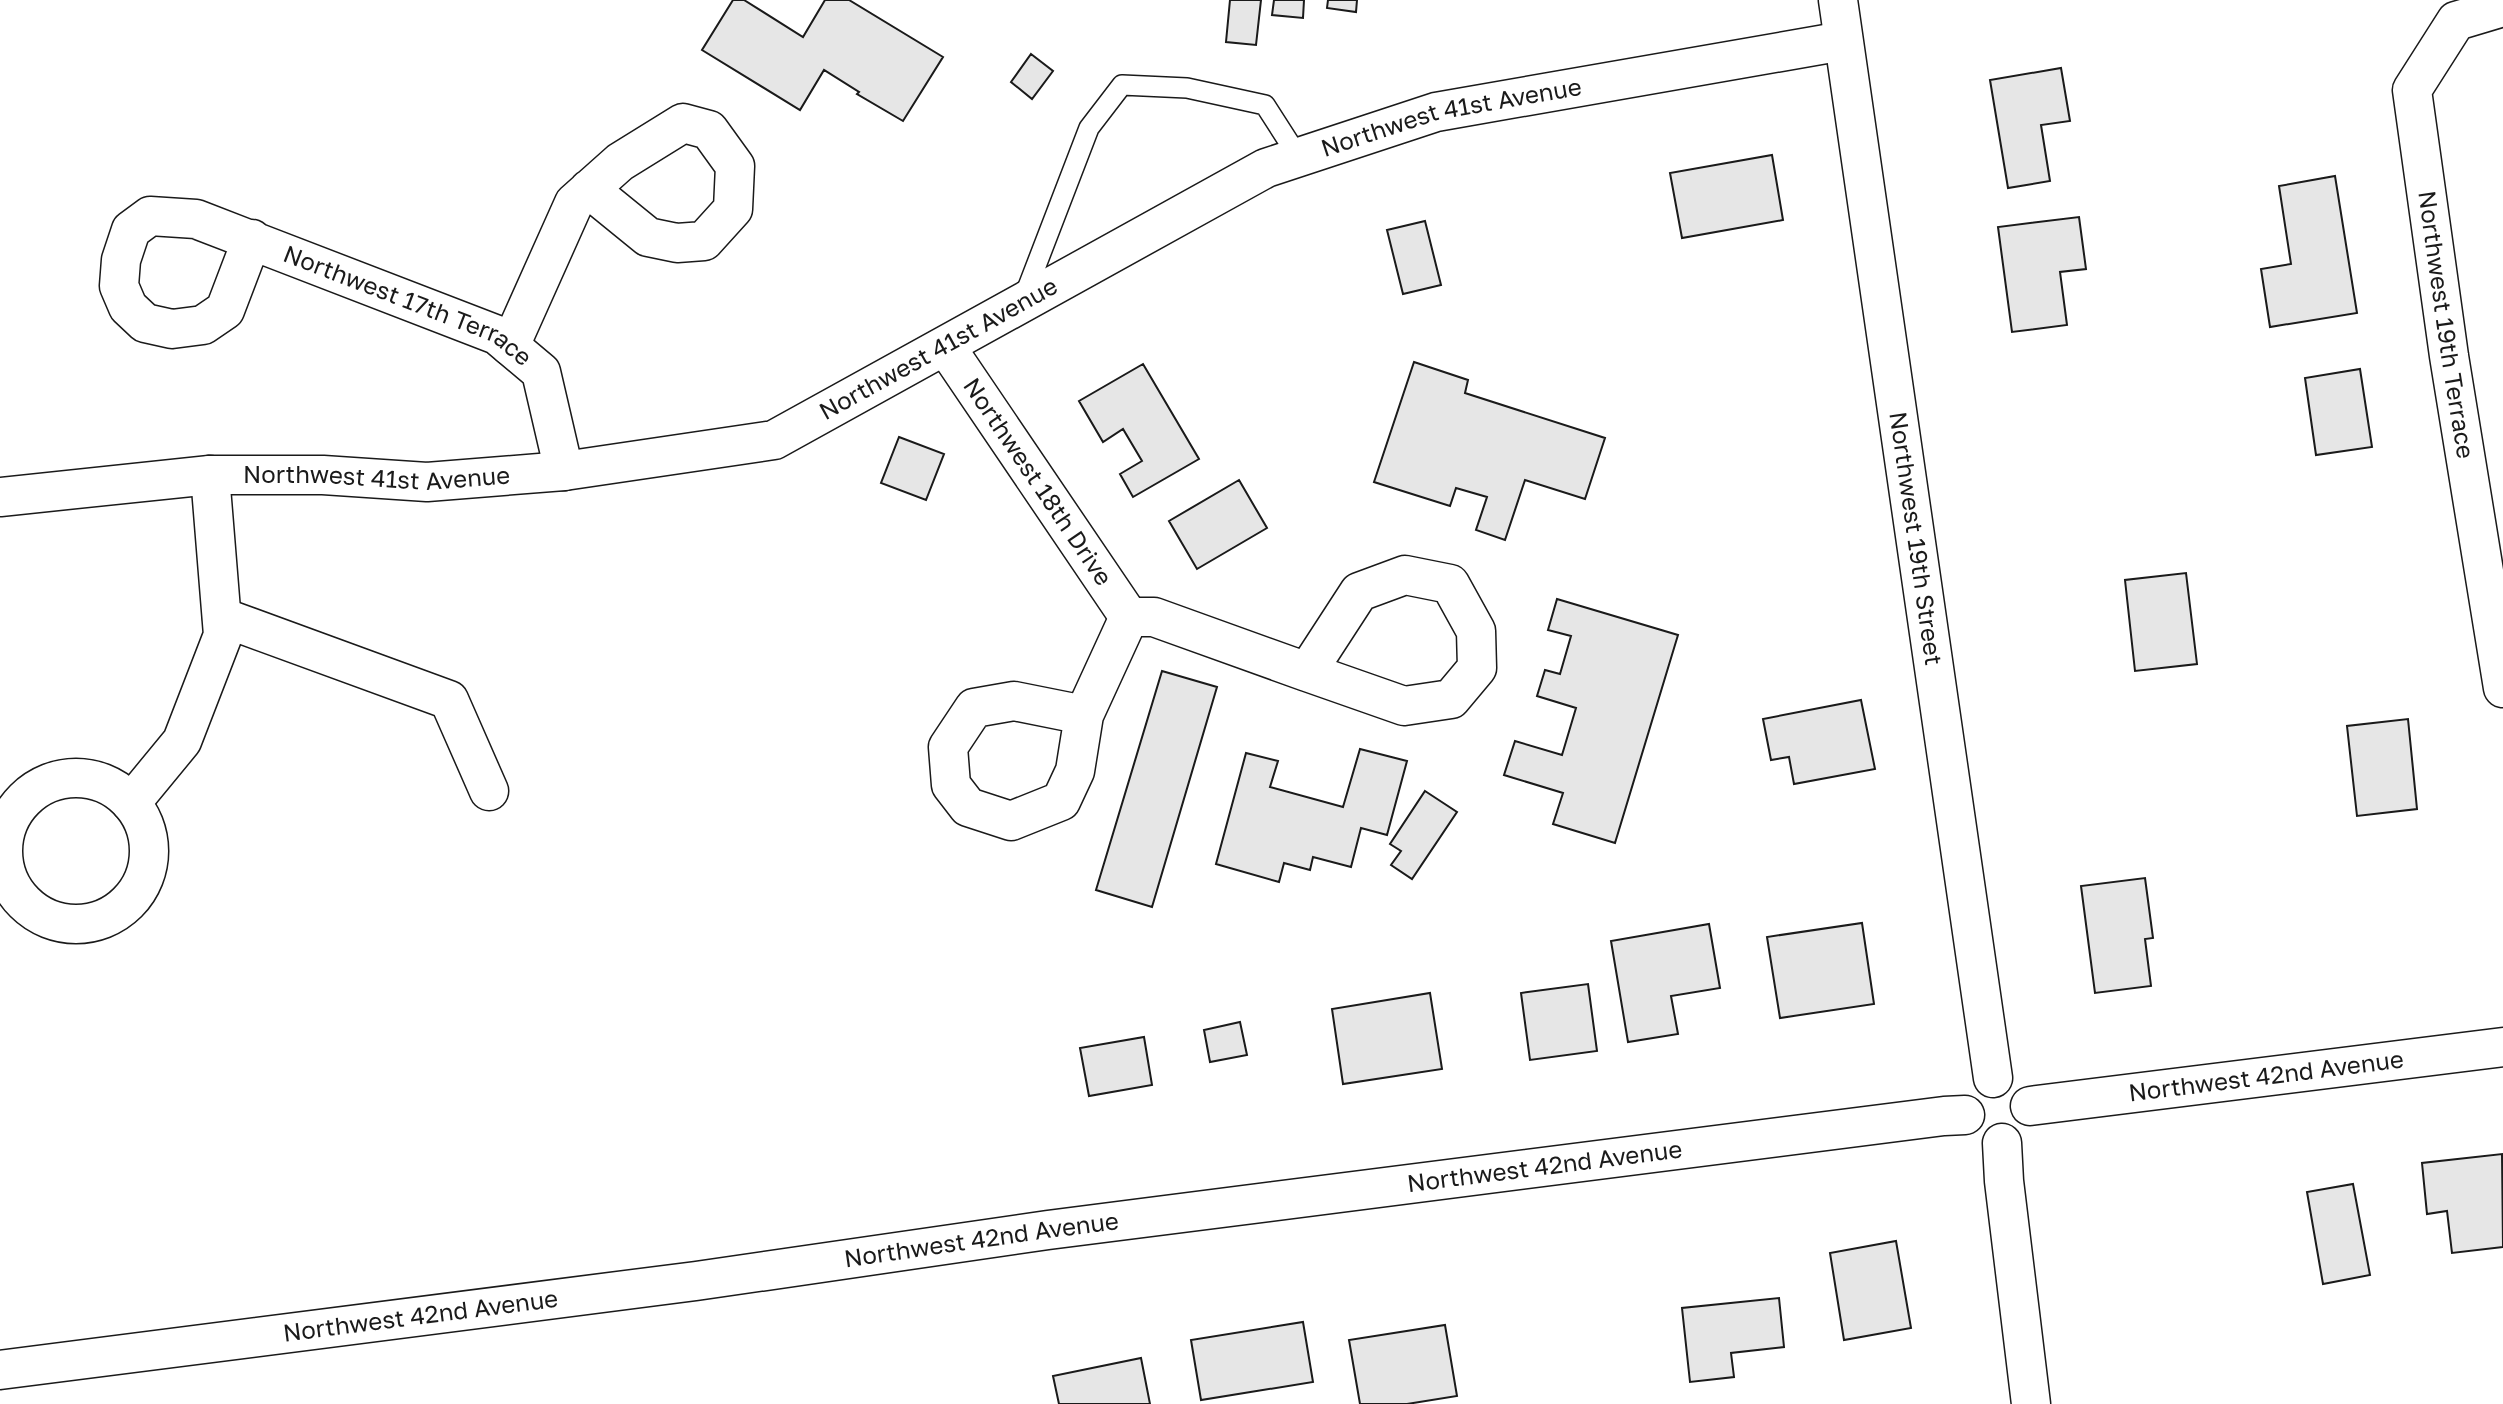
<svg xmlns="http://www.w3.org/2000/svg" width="2503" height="1404" font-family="'Golos Text',sans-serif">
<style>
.building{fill:#e6e6e6;stroke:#1a1a1a;stroke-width:2}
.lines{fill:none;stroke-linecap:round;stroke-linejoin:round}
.lane-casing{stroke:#1a1a1a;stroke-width:22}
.street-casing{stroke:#1a1a1a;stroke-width:41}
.lane{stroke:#fff;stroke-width:19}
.street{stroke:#fff;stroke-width:38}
.labels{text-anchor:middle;stroke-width:5;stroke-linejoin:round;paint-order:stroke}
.street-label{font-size:24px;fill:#1a1a1a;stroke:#fff}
</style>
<rect width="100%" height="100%" fill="#fff"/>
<path class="building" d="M733,0H744L803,37L825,0H849L943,57L903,121L857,94L859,92L824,70L800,110L702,50Z
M1230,0H1261L1256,45L1226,42Z
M1274,0H1304L1303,18L1272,15Z
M1328,0H1357L1356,12L1327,8Z
M1031,54L1053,71L1032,99L1011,82Z
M2061,68L2070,121L2041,125L2050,181L2008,188L1990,80Z
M1772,155L1783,220L1682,238L1670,173Z
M2335,176L2357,313L2270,327L2261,269L2291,264L2279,186Z
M2079,217L2086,269L2060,272L2067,325L2012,332L1998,227Z
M1425,221L1441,285L1403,294L1387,230Z
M1414,362L1468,380L1465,393L1605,438L1585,499L1525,480L1505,540L1476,530L1487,497L1456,488L1450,506L1374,482Z
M1143,364L1199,459L1133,497L1120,474L1142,461L1123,429L1103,442L1079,401Z
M2360,369L2372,447L2316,455L2305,378Z
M899,437L944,454L926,500L881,483Z
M1239,480L1267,528L1197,569L1169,521Z
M2186,573L2197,664L2135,671L2125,580Z
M1557,599L1678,635L1615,843L1553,824L1563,793L1504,775L1515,741L1562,755L1576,708L1537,696L1545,670L1560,674L1571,636L1548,630Z
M1162,671L1217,687L1152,907L1096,890Z
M1861,700L1875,769L1794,784L1789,757L1771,760L1763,719Z
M2408,719L2417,809L2357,816L2347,726Z
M1360,749L1407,761L1387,835L1361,828L1351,867L1313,857L1310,870L1284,863L1279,882L1216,864L1246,753L1278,761L1270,787L1343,807Z
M1425,791L1457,812L1412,879L1391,865L1401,851L1390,844Z
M2145,878L2153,938L2145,939L2151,986L2095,993L2081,886Z
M1862,923L1874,1004L1780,1018L1767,937Z
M1709,924L1720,988L1671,996L1678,1034L1628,1042L1611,941Z
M1588,984L1597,1051L1530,1060L1521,993Z
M1430,993L1442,1069L1343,1084L1332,1009Z
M1240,1022L1247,1055L1210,1062L1204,1030Z
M1144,1037L1152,1085L1089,1096L1080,1048Z
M2502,1154L2503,1247L2452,1253L2447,1211L2427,1214L2422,1163Z
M2353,1184L2370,1275L2323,1284L2307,1192Z
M1896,1241L1911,1328L1844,1340L1830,1253Z
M1779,1298L1784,1347L1731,1353L1734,1377L1690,1382L1682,1308Z
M1303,1322L1313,1382L1201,1400L1191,1340Z
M1445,1325L1457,1396L1407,1404H1360L1349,1340Z
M1141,1358L1150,1404H1059L1053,1376Z"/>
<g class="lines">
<g class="lane-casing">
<path id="lane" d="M1024,297L1089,128L1122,85L1187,88L1265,105L1299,158"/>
</g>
<g class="street-casing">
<g id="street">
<path id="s1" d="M1838,0L1993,1078"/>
<path id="s2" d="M2503,7L2456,21L2412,90L2449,356L2503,688"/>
<path id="s3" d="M252,239L225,310L203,325L172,329L145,323L128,307L119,286L121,260L131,230L150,216L196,219L497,335L541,372L564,471"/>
<path d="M510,346L574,203L620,162L683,123L709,130L735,166L733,209L704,241L677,243L648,237L589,189"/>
<path id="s4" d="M946,347L1129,617"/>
<path id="s5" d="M0,497L210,475H323L427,482L564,471L774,440L1266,168L1436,112L1843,41"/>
<path d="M222,617L449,700L489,791"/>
<path d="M1084,715L1075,771L1061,801L1011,821L968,807L951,785L948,747L974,708L1014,701L1084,715L1129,617H1154L1307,672L1359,592L1405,575L1450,584L1476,631L1477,668L1451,699L1404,706L1307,672"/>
<circle cx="76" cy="851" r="73"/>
<path d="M131,803L182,741L223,635L210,475"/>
<path id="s6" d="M2030,1106L2503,1047"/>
<path d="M2002,1143L2004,1181L2031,1404"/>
<path id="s7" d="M0,1370L696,1281L1048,1230L1944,1116L1965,1115"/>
</g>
</g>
<use href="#lane" class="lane"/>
<use href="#street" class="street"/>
</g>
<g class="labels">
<g class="street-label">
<text dy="8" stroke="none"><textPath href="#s5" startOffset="1533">Northwest 41st Avenue</textPath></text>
<text dy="8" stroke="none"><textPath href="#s3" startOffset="564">Northwest 17th Terrace</textPath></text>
<text dy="8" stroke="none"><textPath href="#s2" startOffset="368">Northwest 19th Terrace</textPath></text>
<text dy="8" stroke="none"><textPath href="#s5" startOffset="966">Northwest 41st Avenue</textPath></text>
<text dy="8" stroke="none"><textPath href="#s5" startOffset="378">Northwest 41st Avenue</textPath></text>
<text dy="8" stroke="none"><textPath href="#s4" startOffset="163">Northwest 18th Drive</textPath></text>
<text dy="8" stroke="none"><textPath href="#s1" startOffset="544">Northwest 19th Street</textPath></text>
<text dy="8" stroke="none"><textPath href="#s6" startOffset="238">Northwest 42nd Avenue</textPath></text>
<text dy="8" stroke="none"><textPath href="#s7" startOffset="1558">Northwest 42nd Avenue</textPath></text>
<text dy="8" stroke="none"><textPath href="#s7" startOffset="990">Northwest 42nd Avenue</textPath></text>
<text dy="8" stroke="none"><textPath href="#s7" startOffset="424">Northwest 42nd Avenue</textPath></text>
</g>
</g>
</svg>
